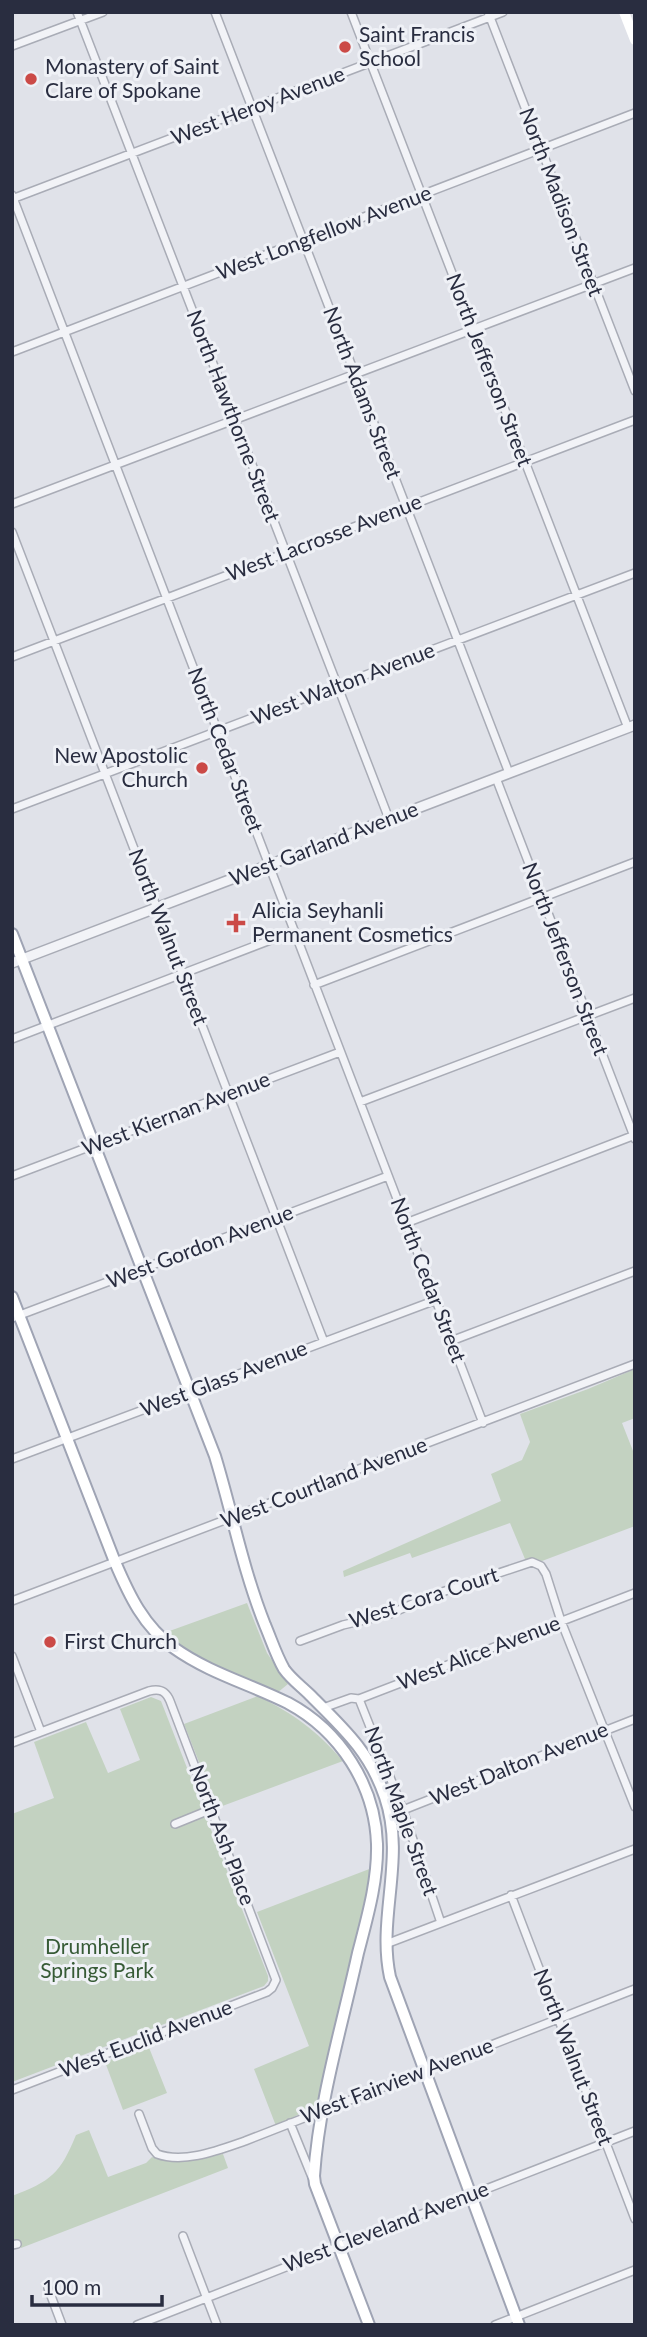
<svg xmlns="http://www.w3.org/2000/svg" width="647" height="2337" font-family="Lato,sans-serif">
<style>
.green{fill:#c3d2c1}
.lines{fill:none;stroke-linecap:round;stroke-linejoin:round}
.minor-casing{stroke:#a9acb6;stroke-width:10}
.tertiary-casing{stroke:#a9acb6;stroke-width:12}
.primary-casing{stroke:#9fa4b4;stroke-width:14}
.minor{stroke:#f2f3f7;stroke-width:7}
.tertiary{stroke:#f2f3f7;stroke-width:9}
.secondary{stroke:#fff;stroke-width:10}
.primary{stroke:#fff;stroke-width:10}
.poi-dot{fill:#cb4a47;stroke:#eff1f6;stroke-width:2.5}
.labels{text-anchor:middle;stroke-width:6;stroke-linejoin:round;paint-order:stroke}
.poi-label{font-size:21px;fill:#292d40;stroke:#eff1f6;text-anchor:start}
.street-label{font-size:21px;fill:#292d40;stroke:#eff1f6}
.park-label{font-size:21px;fill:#375b36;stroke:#eff1f6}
</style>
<rect width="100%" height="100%" fill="#e0e2e9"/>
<path class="green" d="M635,1369V1418L622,1423L635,1456V1526L542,1561L525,1559L510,1523L412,1558L410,1553L344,1577L343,1571L501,1501L491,1474L522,1460L530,1442L520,1414L588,1389Z
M247,1603L267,1653L288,1684L277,1693C237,1676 197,1662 164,1633Z
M258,1696C295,1715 315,1729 343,1761L217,1808L184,1724Z
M151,1697L161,1701L268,1976V1981L264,1986L12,2082V1814L54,1798L34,1742L86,1722L108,1773L140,1760L120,1709Z
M372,1868L317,2105L276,2126L254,2069L309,2046L257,1912Z
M148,2045L167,2093L123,2110L105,2062Z
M89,2130L108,2177L146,2163L152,2157C173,2166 201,2157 223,2154L228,2168L21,2248L17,2240L12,2241V2196C51,2181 60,2174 76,2135Z"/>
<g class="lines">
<g class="minor-casing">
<path id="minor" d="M77,12L389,819
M215,12L509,773
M351,12L628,728
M488,12L635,391
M12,46L103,12
M12,195L483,1423
M12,199L503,12
M12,352L635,113
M12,504L635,268
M12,532L324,1342
M12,657L635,420
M496,778L635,1139
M12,809L635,573
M314,985L635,862
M12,1039L294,931
M360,1102L635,998
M12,1176L340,1052
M406,1223L635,1135
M12,1318L388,1176
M451,1341L635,1271
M12,1459L436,1300
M12,1601L635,1364
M300,1641L343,1625L390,1614L433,1595L532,1562L541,1566L546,1574L561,1621L635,1807
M12,1656L41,1732
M359,1699L403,1810L441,1923
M323,1708L351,1698L359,1699L635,1593
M12,1743L149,1691C160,1688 166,1691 170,1701L276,1980L272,1988L267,1992L12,2090
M403,1810L635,1719
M175,1824L212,1809
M511,1895L635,2219
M386,1944L635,1849
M139,2114L152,2148L157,2154C184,2164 219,2150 245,2141L635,1989
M290,2123L312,2177
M183,2236L217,2325
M12,2245L17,2244
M48,2288L62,2325
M137,2325L635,2131
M495,2325L635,2270"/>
</g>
<g class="tertiary-casing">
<path id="tertiary" d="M12,963L635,725"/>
</g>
<g class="primary-casing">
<path id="primary" d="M12,934L215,1456C232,1512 243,1570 265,1625C271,1639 276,1655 284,1669C291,1679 302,1687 310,1695C343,1728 370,1752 385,1797C406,1859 377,1916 390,1977L519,2325
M12,1297L115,1562C129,1595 144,1627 174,1648C209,1673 250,1684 288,1703C340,1731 375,1785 377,1844C378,1881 367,1918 358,1953C342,2026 319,2101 314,2176L315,2184L369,2325"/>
</g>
<use href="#minor" class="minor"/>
<use href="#tertiary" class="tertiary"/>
<path class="secondary" d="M624,12L635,40"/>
<use href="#primary" class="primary"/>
</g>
<g class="poi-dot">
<circle cx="345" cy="47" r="7"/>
<circle cx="31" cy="79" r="7"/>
<circle cx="202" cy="768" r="7"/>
<path d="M232.5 912.5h7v7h7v7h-7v7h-7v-7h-7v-7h7z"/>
<circle cx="50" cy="1642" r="7"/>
</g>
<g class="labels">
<g class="poi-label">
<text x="359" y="42">Saint Francis<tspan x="359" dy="24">School</tspan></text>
<text x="45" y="74">Monastery of Saint<tspan x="45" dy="24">Clare of Spokane</tspan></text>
<text x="188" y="763" text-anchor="end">New Apostolic<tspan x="188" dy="24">Church</tspan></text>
<text x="252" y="918">Alicia Seyhanli<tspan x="252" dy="24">Permanent Cosmetics</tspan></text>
<text x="64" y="1649">First Church</text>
</g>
<g class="street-label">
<text transform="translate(258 106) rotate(-21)" y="7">West Heroy Avenue</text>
<text transform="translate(561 202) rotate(69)" y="7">North Madison Street</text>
<text transform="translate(324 233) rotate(-21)" y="7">West Longfellow Avenue</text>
<text transform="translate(489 370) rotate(69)" y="7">North Jefferson Street</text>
<text transform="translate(362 393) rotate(69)" y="7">North Adams Street</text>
<text transform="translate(233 416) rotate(69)" y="7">North Hawthorne Street</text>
<text transform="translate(324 538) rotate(-21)" y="7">West Lacrosse Avenue</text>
<text transform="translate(343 684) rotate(-21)" y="7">West Walton Avenue</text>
<text transform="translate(225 750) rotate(69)" y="7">North Cedar Street</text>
<text transform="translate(324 844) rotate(-21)" y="7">West Garland Avenue</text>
<text transform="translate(168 937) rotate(69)" y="7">North Walnut Street</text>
<text transform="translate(565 959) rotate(69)" y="7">North Jefferson Street</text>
<text transform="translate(176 1114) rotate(-21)" y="7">West Kiernan Avenue</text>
<text transform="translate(200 1247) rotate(-21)" y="7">West Gordon Avenue</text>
<text transform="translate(428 1280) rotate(69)" y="7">North Cedar Street</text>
<text transform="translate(224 1379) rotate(-21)" y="7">West Glass Avenue</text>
<text transform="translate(324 1483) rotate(-21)" y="7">West Courtland Avenue</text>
<text transform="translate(424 1598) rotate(-18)" y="7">West Cora Court</text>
<text transform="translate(479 1653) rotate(-21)" y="7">West Alice Avenue</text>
<text transform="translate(519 1764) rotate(-22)" y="7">West Dalton Avenue</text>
<text transform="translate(401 1811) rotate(70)" y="7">North Maple Street</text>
<text transform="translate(222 1835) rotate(69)" y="7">North Ash Place</text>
<text transform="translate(146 2039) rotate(-21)" y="7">West Euclid Avenue</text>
<text transform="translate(573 2057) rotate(69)" y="7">North Walnut Street</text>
<text transform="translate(397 2081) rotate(-21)" y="7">West Fairview Avenue</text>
<text transform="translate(386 2227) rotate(-21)" y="7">West Cleveland Avenue</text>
</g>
<g class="park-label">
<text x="97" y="1954">Drumheller<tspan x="97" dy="24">Springs Park</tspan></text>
</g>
</g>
<rect width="647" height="2337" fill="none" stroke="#292d40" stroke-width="28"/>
<path d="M32 2295v10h130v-10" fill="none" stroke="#292d40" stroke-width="3.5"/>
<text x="42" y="2295" font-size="21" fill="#292d40" stroke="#eff1f6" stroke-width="5" paint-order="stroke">100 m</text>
</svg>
